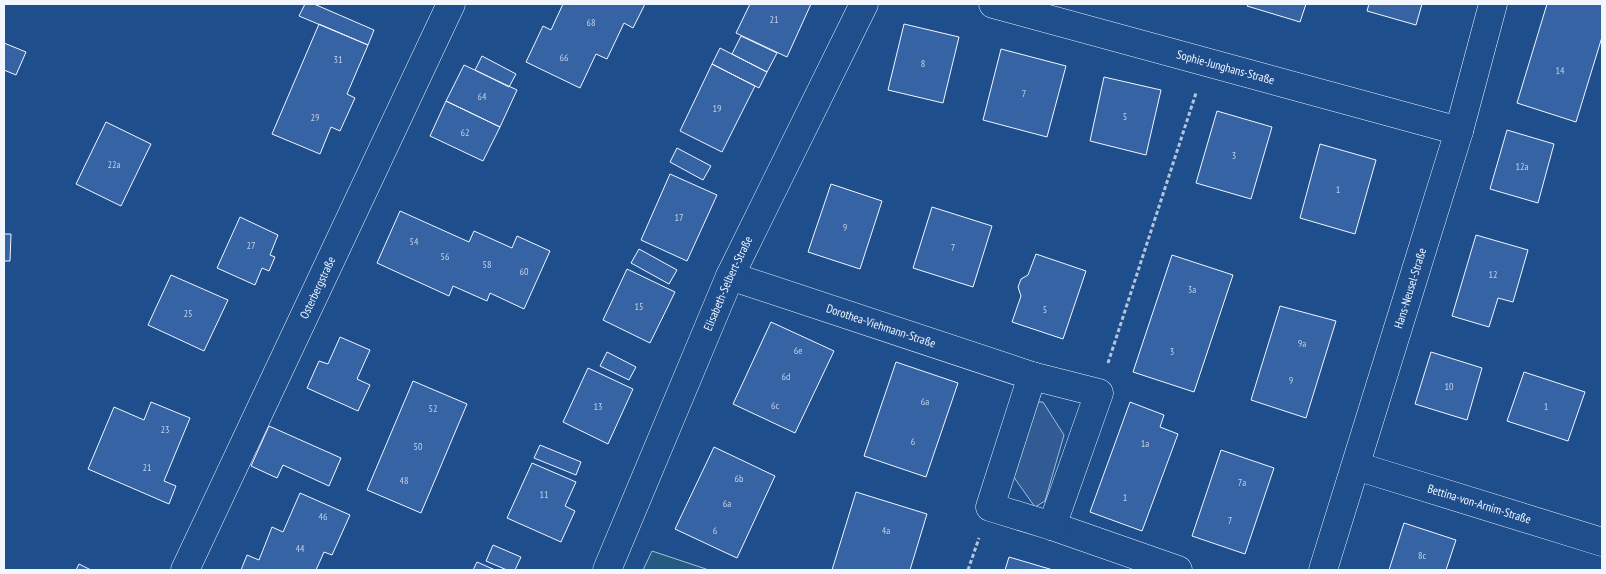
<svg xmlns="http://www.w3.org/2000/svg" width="1606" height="574" font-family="'PT Sans Narrow',sans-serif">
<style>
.green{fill:#245a82;stroke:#a8bbd7}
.parking{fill:#305b95;stroke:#a8bbd7}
.building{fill:#3563a3;stroke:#f2f6ff}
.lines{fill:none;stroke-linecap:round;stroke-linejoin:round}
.minor-casing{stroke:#f2f6ff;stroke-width:29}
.path{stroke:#b3c4dc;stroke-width:3;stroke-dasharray:4 2.5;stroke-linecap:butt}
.minor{stroke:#1f4e8c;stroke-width:28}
.labels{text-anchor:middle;stroke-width:4;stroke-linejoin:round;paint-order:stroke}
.number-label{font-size:10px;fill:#c3d1e8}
.street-label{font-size:12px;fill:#f2f6ff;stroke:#1f4e8c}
</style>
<rect width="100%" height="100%" fill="#1f4e8c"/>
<path class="green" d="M652,551L709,570H643Z"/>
<path class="parking" d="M1034,402H1043L1064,435L1045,501L1035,507L1013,476Z"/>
<path class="building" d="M305,4H314L374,30L368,45L299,16Z
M563,4H645L633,28L624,23L607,59L596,54L580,88L526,62L543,26L551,30Z
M750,4H811L787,57L736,33Z
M1248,4H1306L1300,22L1247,6Z
M1369,4H1422L1416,25L1367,11Z
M1547,4H1602V37L1576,122L1517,103Z
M319,24L368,45L347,94L355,98L340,131L331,127L320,154L272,134Z
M904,24L959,37L943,103L888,90Z
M741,36L777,53L767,72L732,54Z
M4,43L26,52L16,75L4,70Z
M720,48L767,72L759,88L712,64Z
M1001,49L1066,66L1047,137L983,120Z
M482,56L516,74L509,87L475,70Z
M712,64L755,86L722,152L680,131Z
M464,65L517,90L500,127L446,101Z
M1104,77L1161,90L1146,155L1090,141Z
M446,101L500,127L483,161L430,136Z
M1217,111L1272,127L1251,199L1196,183Z
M106,122L151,144L121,206L76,184Z
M1507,130L1554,144L1538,203L1490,189Z
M1320,144L1376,160L1355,234L1300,218Z
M677,148L711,166L703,180L670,162Z
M670,174L717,195L687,261L641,240Z
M831,184L882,201L860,269L808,252Z
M932,207L992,226L973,287L913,268Z
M400,211L469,242L474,231L512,248L517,236L550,251L524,309L490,293L487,301L453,286L449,296L377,263Z
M240,217L278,235L270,255L275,257L269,271L262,268L255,285L217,268Z
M4,234H11L10,261H4Z
M1476,235L1528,250L1513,302L1498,298L1489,327L1452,316Z
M639,249L677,270L669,284L631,263Z
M1036,254L1086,271L1063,339L1012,322L1021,296L1018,287L1021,279L1028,275Z
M1172,255L1233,275L1194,392L1133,372Z
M627,269L675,292L650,343L603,320Z
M171,275L228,300L204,351L148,325Z
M1280,306L1336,321L1306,418L1251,400Z
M771,322L834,351L795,433L733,404Z
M340,337L370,350L357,379L370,385L358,411L307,388L319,361L328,364Z
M607,352L636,367L629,380L600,366Z
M1431,352L1482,368L1467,420L1415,404Z
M896,362L958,383L926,477L864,456Z
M588,368L633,389L608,444L563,422Z
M1524,372L1585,392L1568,441L1507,421Z
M413,381L467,404L421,513L367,490Z
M151,402L190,418L164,481L176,486L169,504L88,469L114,407L144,420Z
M1130,402L1164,415L1160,427L1178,434L1142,531L1090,512Z
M269,426L341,458L329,486L283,465L277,478L251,466Z
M540,445L581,462L576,475L534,458Z
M714,447L775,476L737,558L675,529Z
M1221,450L1274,468L1245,554L1192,536Z
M532,463L576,482L565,506L575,511L561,542L507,518Z
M856,492L927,514L910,570H832Z
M300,493L350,515L332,555L324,552L316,570H241L247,555L259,560L272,527L283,532Z
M1404,523L1456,540L1446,570H1389Z
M493,545L521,557L515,570H507L486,561Z
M1009,557L1053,570H1005Z
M477,562L495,570H473Z
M79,564L91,570H76Z"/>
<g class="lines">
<g class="minor-casing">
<g id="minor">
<path id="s1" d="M993,4L1459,131"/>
<path id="s2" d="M730,276L1032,376L990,507L1052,526L1178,570"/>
<path d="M1032,376L1099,393L1052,526"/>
<path id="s3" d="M1356,466L1602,542"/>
<path id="s4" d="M185,570L451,4"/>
<path id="s5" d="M607,570L730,276L864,4"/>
<path id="s6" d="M1323,570L1459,131L1493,4"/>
</g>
</g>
<path class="path" d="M1108,363L1196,93
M968,570L979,538"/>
<use href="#minor" class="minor"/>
</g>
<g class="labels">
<g class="number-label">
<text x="774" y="23">21</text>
<text x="591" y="26">68</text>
<text x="564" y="61">66</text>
<text x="338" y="63">31</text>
<text x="923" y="67">8</text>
<text x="1560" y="74">14</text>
<text x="1024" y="97">7</text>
<text x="482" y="100">64</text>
<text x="717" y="112">19</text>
<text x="1125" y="120">5</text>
<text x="315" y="121">29</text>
<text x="465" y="136">62</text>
<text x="1234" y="159">3</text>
<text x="114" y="168">22a</text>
<text x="1522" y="170">12a</text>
<text x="1338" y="193">1</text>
<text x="679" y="221">17</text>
<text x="845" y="231">9</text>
<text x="414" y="245">54</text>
<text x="251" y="249">27</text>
<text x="953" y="251">7</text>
<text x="445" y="260">56</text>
<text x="487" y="268">58</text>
<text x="524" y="275">60</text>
<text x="1493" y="278">12</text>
<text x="1192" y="293">3a</text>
<text x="639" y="310">15</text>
<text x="1045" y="313">5</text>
<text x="188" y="317">25</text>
<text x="1302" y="347">9a</text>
<text x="798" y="354">6e</text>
<text x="1172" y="355">3</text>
<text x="786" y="380">6d</text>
<text x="1291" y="384">9</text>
<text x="1449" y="390">10</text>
<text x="925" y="405">6a</text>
<text x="775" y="409">6c</text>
<text x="598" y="410">13</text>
<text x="1546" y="410">1</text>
<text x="433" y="412">52</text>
<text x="165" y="433">23</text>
<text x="913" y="445">6</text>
<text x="1145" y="447">1a</text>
<text x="418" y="450">50</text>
<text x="147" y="471">21</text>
<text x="739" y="482">6b</text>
<text x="404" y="484">48</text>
<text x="1242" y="486">7a</text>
<text x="544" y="498">11</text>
<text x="1125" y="501">1</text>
<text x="727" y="507">6a</text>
<text x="323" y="520">46</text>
<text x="1230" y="524">7</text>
<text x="715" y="534">6</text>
<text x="886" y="534">4a</text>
<text x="300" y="552">44</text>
<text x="1422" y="559">8c</text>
</g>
<g class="street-label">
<text dy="4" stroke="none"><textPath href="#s1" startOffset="241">Sophie-Junghans-Straße</textPath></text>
<text dy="4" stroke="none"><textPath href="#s5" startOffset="311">Elisabeth-Selbert-Straße</textPath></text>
<text dy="4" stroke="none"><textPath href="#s4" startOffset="312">Osterbergstraße</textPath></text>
<text dy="4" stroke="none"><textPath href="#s6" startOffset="295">Hans-Neusel-Straße</textPath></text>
<text dy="4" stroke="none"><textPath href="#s2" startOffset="159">Dorothea-Viehmann-Straße</textPath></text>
<text dy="4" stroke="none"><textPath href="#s3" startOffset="129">Bettina-von-Arnim-Straße</textPath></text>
</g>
</g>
<rect width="1606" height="574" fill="none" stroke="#f2f6ff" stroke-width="10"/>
</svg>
